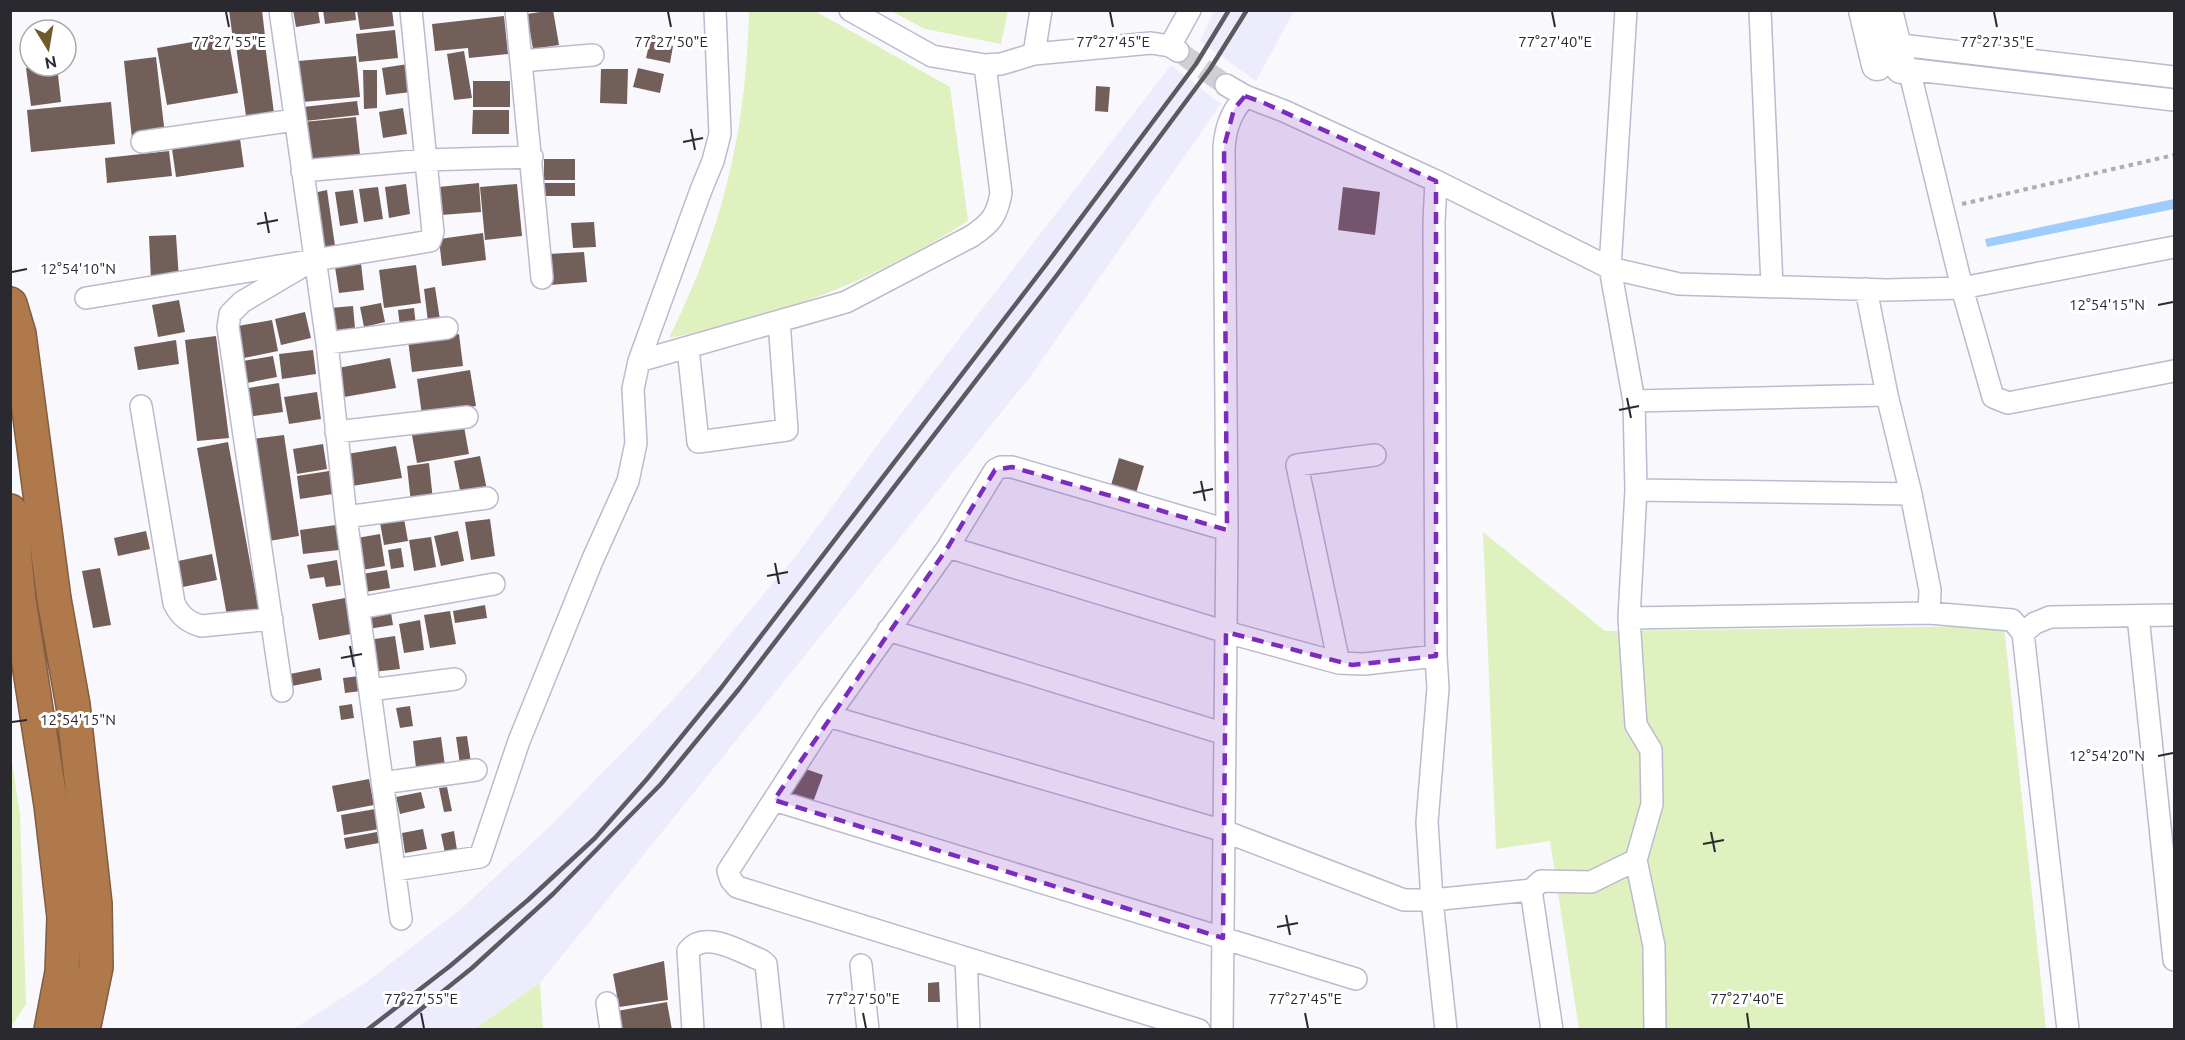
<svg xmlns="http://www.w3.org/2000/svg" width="2185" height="1040" font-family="Ubuntu,sans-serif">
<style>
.built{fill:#edecfc}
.green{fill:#def1be}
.water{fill:#9dccfd}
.building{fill:#735f5a}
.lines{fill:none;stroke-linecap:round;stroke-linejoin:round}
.street-tunnel{stroke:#d0cfd4;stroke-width:21;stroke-dasharray:21 10;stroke-linecap:butt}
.street-casing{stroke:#bcbacd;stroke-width:24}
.secondary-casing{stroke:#bcbacd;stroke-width:33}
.highway-casing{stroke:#815d42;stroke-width:36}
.path{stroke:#aeadb2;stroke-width:4;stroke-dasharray:4.5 4.5;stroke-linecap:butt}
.street{stroke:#fff;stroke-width:21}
.secondary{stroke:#fff;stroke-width:30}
.highway{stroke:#b0794b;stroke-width:33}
.rail{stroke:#5b5a60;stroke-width:4.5}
.marked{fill:#7b2cbf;fill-opacity:0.2;stroke:#7b2cbf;stroke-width:4.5;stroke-dasharray:12 8;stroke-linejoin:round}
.ticks{fill:none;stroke:#2a2930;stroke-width:2}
.ticks-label{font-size:15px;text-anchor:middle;fill:#2a2930;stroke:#fff;stroke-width:6;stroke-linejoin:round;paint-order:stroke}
</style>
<rect width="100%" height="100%" fill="#f9f9fd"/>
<path class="built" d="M1214,11H1294L1256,81L1200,41Z
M1171,65L1221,104L1030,377L540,983L473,1029L292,1030L365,983L461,909L548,828L651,723L701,669L798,553L890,428Z"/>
<path class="green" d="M749,11H815L950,87L968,221C869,283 784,315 669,338C723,229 746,132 749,11Z
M891,11H1008L1001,44L925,29Z
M1483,532L1605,631L2004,626L2046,1029H1579L1550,841L1496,849Z
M10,750L20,814L26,1004L11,1027Z
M540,983L543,1029H473H474Z"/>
<path class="water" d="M2174,199V209L1987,247L1985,239Z"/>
<path class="building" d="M229,10H262L265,36L233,40Z
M293,10H318L320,23L296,27Z
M323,10H355L356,20L325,24Z
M357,10H392L394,26L360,30Z
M553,10L559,45L533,49L527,14Z
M504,16L508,54L469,58L468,48L435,51L432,24Z
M395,30L398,58L359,62L356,34Z
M228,36L238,93L167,105L157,48Z
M650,41L673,46L670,63L646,58Z
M265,44L275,121L247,123L236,46Z
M464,51L472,98L454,100L447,54Z
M356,56L360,97L302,102L298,61Z
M156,57L165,135L132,139L124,61Z
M408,64L411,92L386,95L382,68Z
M44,66H57L61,102L31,106L26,68Z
M638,68L664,74L660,93L633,87Z
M601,69H628L627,104L600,103Z
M363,70H377V108L364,109Z
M473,81H510V107H473Z
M1096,86L1110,87L1108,112L1095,111Z
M357,101L359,115L305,121L303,107Z
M111,102L115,144L31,152L27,110Z
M403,108L407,134L383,138L379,112Z
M473,110H509V134H472Z
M356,117L361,164L307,169L303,122Z
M240,139L244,167L176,177L172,149Z
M169,151L172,176L107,183L105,158Z
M544,159H575V180H544Z
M479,183L481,212L441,215L438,187Z
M543,183H575V196H543Z
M406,184L410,214L389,218L385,187Z
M517,184L522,236L485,240L480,187Z
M378,187L383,219L364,222L359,189Z
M1343,187L1380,192L1375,235L1338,230Z
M327,190L336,253L322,255L313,193Z
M353,190L358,223L340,226L335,192Z
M594,222L596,247L573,248L571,223Z
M483,233L486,260L442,266L439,239Z
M176,235L179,279L151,280L149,236Z
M584,252L587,282L550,285L548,254Z
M361,263L364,290L339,293L335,267Z
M416,265L421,303L384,308L379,270Z
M435,287L440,320L428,322L424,289Z
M179,300L185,332L158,337L152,305Z
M381,303L385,322L364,327L360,307Z
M353,306L355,328L331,331L329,308Z
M414,308L416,326L400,327L398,310Z
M305,312L311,338L281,345L275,319Z
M272,320L278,351L244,358L238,326Z
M459,334L463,366L412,372L408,340Z
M216,336L229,438L197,441L185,340Z
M176,340L179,364L138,370L134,347Z
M313,350L316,374L282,379L279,354Z
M273,356L277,377L247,383L243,361Z
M390,358L396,388L344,397L338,368Z
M470,370L476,406L422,415L417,379Z
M279,383L283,412L246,417L242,389Z
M317,392L321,419L289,424L284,397Z
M463,421L469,454L417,463L411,430Z
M284,435L299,536L269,541L253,439Z
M228,442L259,611L227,616L197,448Z
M323,444L327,469L297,474L293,449Z
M396,446L402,478L352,486L347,454Z
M480,456L487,490L461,495L454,461Z
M1119,458L1144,466L1134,500L1109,492Z
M429,463L433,500L411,503L407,466Z
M329,471L333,494L300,499L297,476Z
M403,513L408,541L384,545L379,517Z
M490,519L495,556L471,560L465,522Z
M336,525L339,550L303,554L300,530Z
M146,531L150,549L118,556L114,538Z
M458,531L464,561L441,566L434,536Z
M380,534L385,566L362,570L357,538Z
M431,537L436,567L414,571L409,540Z
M401,548L404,567L391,569L388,550Z
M212,554L217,580L178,588L173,562Z
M337,560L341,585L326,587L324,577L310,579L307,565Z
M100,568L111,625L93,628L82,571Z
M387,570L390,588L365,592L362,574Z
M345,598L351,634L319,640L312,604Z
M485,605L487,618L455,623L453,611Z
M450,611L456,644L430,648L424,615Z
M391,613L393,625L368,629L366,617Z
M420,620L424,650L404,653L399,624Z
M395,636L400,669L373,672L368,640Z
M320,668L322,680L292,686L290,674Z
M359,676L361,691L345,693L343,678Z
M352,704L354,718L341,720L339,706Z
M410,706L413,726L400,728L396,708Z
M467,736L472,769L461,771L456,737Z
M441,737L446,773L417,777L413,741Z
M797,766L823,775L812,805L781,795Z
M369,779L374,805L337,812L332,786Z
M447,787L452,811L444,812L439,788Z
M421,792L425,808L400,814L396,797Z
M375,809L379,829L344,835L341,815Z
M423,829L427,849L405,853L402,833Z
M454,831L458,856L446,858L441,834Z
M377,832L379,843L346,849L344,838Z
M664,961L668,1000L619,1007L613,974Z
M939,982L940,1002H928V983Z
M667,1002L672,1030H620L617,1011Z"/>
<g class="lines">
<path class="street-tunnel" d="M1178,51L1226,85"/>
<g class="street-casing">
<path id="street" d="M280,10L327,343L346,517L401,919
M516,10L542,278
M850,10L932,56L985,65L1001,64L1034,54L1151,43L1170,46L1178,51
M1626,10L1610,268L1634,401L1636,490L1629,618L1636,725L1651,750L1652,804L1636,860L1654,946L1655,1030
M1760,10L1772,286
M1884,43L2174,77
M1170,46L1190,10
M1034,54L1041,10
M521,61L593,55
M1898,68L2174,100
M1909,69L1962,288L1993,397L2008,403L2174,371
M1226,85L1245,96L1284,111L1436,181L1610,268L1679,284L1887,290L1962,288L2174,247
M142,142L295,120
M302,171L425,160L532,157
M1436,181L1434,223L1436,656L1438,688L1427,822L1432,900L1446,1030
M1866,289L1887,395L1911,494L1930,590L1929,613
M86,298L430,241L433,232L411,10
M327,343L447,328
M688,348L698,442L787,430L779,321
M639,361L846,302L972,236C991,223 997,216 1001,193L985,65
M1634,401L1887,395
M141,406L174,603C180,616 188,622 201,626L272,619
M336,432L467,417
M1636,490L1911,494
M346,517L487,498
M948,547L1226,632L1339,663L1364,664L1436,656
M359,608L494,584
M2138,616L2174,960
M1629,618L1929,613L2012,620L2023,633L2035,623L2050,617L2174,615
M888,630L1225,734
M2023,633L2068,1030
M1339,663L1297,465L1375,455
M370,690L455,679
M282,691L228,327L230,314L242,302L303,266
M828,716L1224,831L1404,900H1432L1531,890L1541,881L1591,882L1636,860
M382,783L476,770
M774,800L1356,979
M395,870L480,857L519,741L592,561L628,481L636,443L633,389L639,361L701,190L713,161L720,134L715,10
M1531,890L1552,1030
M966,958L969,1030
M861,965L868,1030
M607,1003L611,1030
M693,1030L688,951C705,929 740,952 761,960L766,964L773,1030
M1199,1030L737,887L731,880L728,871L828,716L948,547L995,470L1001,467H1012L1227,530
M1222,1030L1227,530L1224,147C1226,126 1231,113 1245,96"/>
</g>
<g class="secondary-casing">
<path id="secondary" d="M1864,10L1877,65
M1887,10L1901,68"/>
</g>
<g class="highway-casing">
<path id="highway" d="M10,304L19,334L54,599L73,705L95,904L96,967L83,1030
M10,511L19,600L51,805L64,917L62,972L51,1030"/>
</g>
<path class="path" d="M1962,204L2174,155"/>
<use href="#street" class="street"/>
<use href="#secondary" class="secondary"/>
<use href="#highway" class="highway"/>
<path class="rail" d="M367,1030L450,966L528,900L595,838L647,779L721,688L1045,266L1196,64L1229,10
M395,1030L472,968L553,894L661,784L739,689L1057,275L1210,69L1247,10"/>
</g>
<path class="marked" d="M1245,96L1264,103L1436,181V656L1352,665L1226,632L1223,938L774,800L948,547L995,470L1012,467L1227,530L1224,147L1234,109Z"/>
<path class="ticks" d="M226,12L229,27M668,12L671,27M1110,12L1113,27M1552,12L1555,27M1994,12L1997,27M691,129L695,150M683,142L703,138M265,212L269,233M257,224L278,220M12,272L27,269M2158,305L2173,302M1627,398L1631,418M1619,410L1639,406M1201,481L1205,501M1193,493L1213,489M775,563L779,584M767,576L788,572M350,646L354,667M341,658L362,654M12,722L27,720M2158,756L2173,753M1711,832L1715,852M1703,844L1724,840M1286,915L1290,935M1277,927L1298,923M421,1013L424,1028M863,1013L866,1028M1305,1013L1308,1028M1747,1013L1749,1028"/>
<g class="ticks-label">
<text x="229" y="47">77°27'55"E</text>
<text x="671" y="47">77°27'50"E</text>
<text x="1113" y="47">77°27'45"E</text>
<text x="1997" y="47">77°27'35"E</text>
<text x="1555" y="47">77°27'40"E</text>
<text x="78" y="274">12°54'10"N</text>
<text x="2107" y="310">12°54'15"N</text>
<text x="78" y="725">12°54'15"N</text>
<text x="2107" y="761">12°54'20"N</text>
<text x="421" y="1004">77°27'55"E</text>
<text x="863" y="1004">77°27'50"E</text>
<text x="1305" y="1004">77°27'45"E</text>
<text x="1747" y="1004">77°27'40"E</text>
</g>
<rect width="2185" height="1040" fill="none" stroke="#2a2930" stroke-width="24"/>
<g transform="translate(48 48) rotate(169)"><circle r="28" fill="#ffffff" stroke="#aaa9ac" stroke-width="1.5"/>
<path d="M0-4.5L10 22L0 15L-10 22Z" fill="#705a29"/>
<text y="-9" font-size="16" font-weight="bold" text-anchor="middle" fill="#2a2930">N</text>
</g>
</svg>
